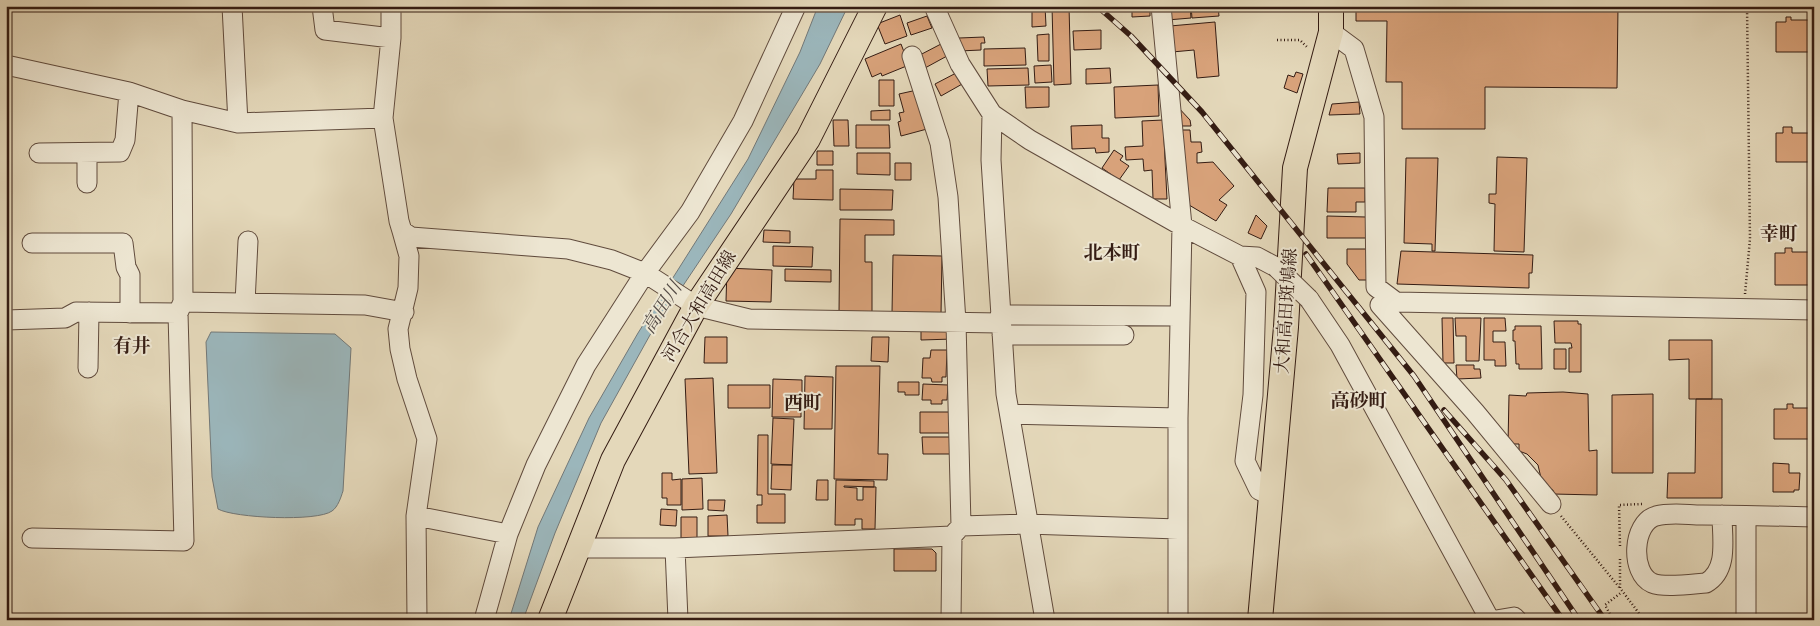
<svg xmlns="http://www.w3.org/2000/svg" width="1820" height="626" font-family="'Old Standard TT','Noto Serif JP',serif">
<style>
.water{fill:#9bb6bb;stroke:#727878}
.building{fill:#d8a27a;stroke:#341c13}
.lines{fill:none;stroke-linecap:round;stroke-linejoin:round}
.minor-casing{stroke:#604b3d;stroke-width:21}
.major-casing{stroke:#341c13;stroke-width:26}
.path{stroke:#341c13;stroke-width:2.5;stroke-dasharray:1 2.5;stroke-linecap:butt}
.minor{stroke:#ede6d2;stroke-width:19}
.major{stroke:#e4d8ba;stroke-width:24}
.rail-casing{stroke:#341c13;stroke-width:5.5}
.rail{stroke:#ede6d2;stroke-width:4;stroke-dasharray:11;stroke-linecap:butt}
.minor-bridge-casing{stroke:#604b3d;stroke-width:21;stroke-linecap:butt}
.minor-bridge{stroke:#ede6d2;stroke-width:19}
.labels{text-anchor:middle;stroke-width:4;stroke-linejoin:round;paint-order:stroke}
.street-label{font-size:18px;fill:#341c13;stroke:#ede6d2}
.neighbourhood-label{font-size:19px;font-weight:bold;fill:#341c13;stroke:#ede6d2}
.water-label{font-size:19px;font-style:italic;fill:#534a45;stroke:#ede6d2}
</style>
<rect width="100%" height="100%" fill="#e4d8ba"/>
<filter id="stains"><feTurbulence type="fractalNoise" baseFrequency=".004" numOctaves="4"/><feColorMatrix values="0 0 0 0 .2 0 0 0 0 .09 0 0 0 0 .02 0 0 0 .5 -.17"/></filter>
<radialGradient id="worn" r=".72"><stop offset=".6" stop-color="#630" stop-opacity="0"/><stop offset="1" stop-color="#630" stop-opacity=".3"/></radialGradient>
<path class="water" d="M818,6H848L820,64L731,214L650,335L601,423L555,533L523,620H509L538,527L589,418L638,333L748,159L800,52Z
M211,332L335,334L351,348L343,491C341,497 338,507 332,511C317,522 234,518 218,509L212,477L206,342Z"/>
<path class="building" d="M943,6H990L944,12Z
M1032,6H1045L1046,26L1032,27Z
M1052,6H1069L1071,84L1054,85Z
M1132,6H1150V16L1132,17Z
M1166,6H1190L1191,18L1167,20Z
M1191,6H1218L1219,16L1192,18Z
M1356,6H1618L1617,88L1485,87V129H1402V82H1386L1387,21H1356Z
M900,15L907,36L885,44L877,24Z
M1811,15H1814V52H1776V22H1786V17H1791V20H1811Z
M927,16L932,28L911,35L907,23Z
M1215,22L1219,76L1197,78L1194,50L1172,52L1170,26Z
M1101,30V49L1074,50L1073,31Z
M1049,34V61H1038L1037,35Z
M984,37L985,43H981V50L959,51V38Z
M901,44L909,65L882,76L881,73L872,77L865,59Z
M941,44L947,56L925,68L918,56Z
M1025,48L1026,65L984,66V49Z
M1051,65L1052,82L1035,83L1034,66Z
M1028,68L1029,85L988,86L987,69Z
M1110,68L1111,83L1086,84V69Z
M958,72L964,83L941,96L935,84Z
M1296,72L1303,74L1297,93L1284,88L1288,75L1294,77Z
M879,80H894V106H879Z
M1158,85L1159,116L1115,118L1114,87Z
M1025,87H1049V107L1026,108Z
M917,90L927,129L901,136L898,122L901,121L899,113L904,112L899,94Z
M1359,102L1360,114L1329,115L1332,104Z
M1176,105L1190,120L1191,126H1177Z
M890,110V120H871V111Z
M833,120H848L849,146H834Z
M1163,120L1167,199H1153L1152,170L1144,171L1143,159L1126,160L1125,147L1143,146L1142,121Z
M856,125H889L890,148H856Z
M1102,125V138H1109V152L1096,153L1095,148L1072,149L1071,126Z
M1810,125H1814V162H1776V133H1783V127H1792V133H1810Z
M1180,130H1190L1191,142H1201L1202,152L1197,153V163L1213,162L1234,186L1219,200L1227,205L1216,221L1184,202Z
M1114,150L1123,156L1120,160L1129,166L1119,180L1102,168Z
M817,151H833V165H817Z
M857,153H890V175L857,174Z
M1360,153V163L1338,164L1337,154Z
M1497,157L1527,158L1524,252L1494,251L1495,204L1489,203V194H1496Z
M1406,158H1438L1435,251H1432V244L1404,243Z
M895,163H911V180H895Z
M816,170H833V200L793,199L794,179H816Z
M1328,188H1365V202H1356V212H1327Z
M840,189L893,190L892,210H840Z
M1256,215L1267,226L1261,239L1248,233Z
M1327,216L1366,217V238H1327Z
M840,219L894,220V235H865V262H872V314L839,313Z
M764,230L790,231V243L763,242Z
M773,246L813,247L812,267L773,266Z
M1785,248H1792V252H1810V248H1814V285H1775V253H1785Z
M1347,249H1368V280H1359L1347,264Z
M1401,251L1533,255L1532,273H1529V288L1397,284Z
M893,255L942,256L941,314L892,313Z
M727,268L772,270L771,302L726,301Z
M785,269L831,270V282L785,281Z
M1442,318H1453L1454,363H1443Z
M1455,318H1481L1479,361H1466V336H1456Z
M1484,318H1505L1506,331H1493V342H1505L1506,366H1495V360H1484Z
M1554,321H1578V324H1581V372H1569V348H1572L1571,343H1555Z
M953,325V339L921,340V326Z
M1515,326H1541L1542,369H1519V364H1516L1515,341H1513V330H1515Z
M705,337H727V363H704Z
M872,337H889L888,362L871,361Z
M1669,340H1712V399H1689V359L1669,360Z
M1554,349H1566V369H1554Z
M931,350H947L946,377H942V382H932L931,378H922L923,358H930Z
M1456,365H1474V369H1480L1481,378L1457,379Z
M836,366H880L878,454H888L887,480L834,479Z
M805,376L833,377L832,429H804Z
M713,378L717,473L689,474L685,379Z
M773,379L802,380V394H786V406H801V417H772Z
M898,382H919V395H905V392H898Z
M923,384L948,385L947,400H942V404H931V400H922Z
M728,385H770V408H728Z
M1563,392L1588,394L1589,451L1597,450V495L1553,494V490L1546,487L1541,478L1538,465L1527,454L1519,451V444H1508L1509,395L1526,396L1527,393Z
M1653,394V473H1612V395Z
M1696,399H1722V498H1667L1668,473H1695Z
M1787,404H1793V408H1814V404V439H1774V409H1787Z
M920,412H954V433H920Z
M773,418L794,419L792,465L771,464Z
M758,435H768V494H785V523H757V505H762V495H757Z
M922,437H951V454H923Z
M1773,463L1789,464V473H1800L1799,490H1794V492H1773Z
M772,465H792L791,490L771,489Z
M662,473H672V480L681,479V505H667V498H662Z
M702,478L703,509L682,510V479Z
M817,480H828V500H816Z
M836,480L874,481V487L844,486V487L857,488V500H863V487H876L875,529H862V519H855V525H835Z
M708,500H725L724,511L708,510Z
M661,509L677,510L676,526L660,525Z
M727,515L728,536H708V516Z
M681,517H697V538H681Z
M894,549H932L936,553V571H894Z"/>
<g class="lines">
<g class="minor-casing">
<path id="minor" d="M232,6L238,123
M322,6L325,30L391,38
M391,6V38L383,118L399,221L402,231L411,237L568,249L612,260L645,273L696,306L749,319L1000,323
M934,6L960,64L992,114L1030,140L1182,226L1240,256L1257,257L1276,267
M1161,6L1182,226L1178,418V620
M1331,32L1354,49L1374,117L1376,287L1396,302L1814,310
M912,56L940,143L948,197L956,322L961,526
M6,65L129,92L182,110L238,123L383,118
M992,114L991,160L1006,394L1045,620
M39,153L120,152L125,140L129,92
M87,183V153
M402,231L409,256L408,288L398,329L400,349L407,379L427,439L416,516L417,620
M32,243H123L126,267L130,275V313
M1240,256L1256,292L1253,395L1245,461L1259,490L1270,495
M1309,299L1340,345L1490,620
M183,302L365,305L404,312
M1396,302L1380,305L1475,412L1551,504
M245,303L248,241
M1000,315L1179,316
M6,320L65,318L76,312L178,313L183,302L182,110
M1002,335H1124
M88,368L89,312
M1010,414L1178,418
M1722,515C1722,538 1729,570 1706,583C1692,584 1664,588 1652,583C1630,573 1632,523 1656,516C1671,512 1688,515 1702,515C1739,515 1777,516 1814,517
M416,516L508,534
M1746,516V620
M32,538L184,541L178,313
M578,548H675L952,536
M675,548L678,620
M484,620L508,534L536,465L586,365L645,273L690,212L743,121L796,6
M951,620L952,536L961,526L1027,524L1178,529
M1496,620L1514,617L1517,620"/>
</g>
<g class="major-casing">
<path id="major" d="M550,620L613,460L696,306L808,139L875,6
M1260,620L1286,327L1295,168L1331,32V6"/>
</g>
<path class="path" d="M1277,40H1300L1307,47
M1745,294L1750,239L1747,6
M1561,516L1619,587
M1620,546L1619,505L1642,504
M1620,559V588L1644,620
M1613,620L1605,605L1622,592"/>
<use href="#minor" class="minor"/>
<use href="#major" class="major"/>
<g class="rail-casing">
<path id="rail" d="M1097,6L1131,36L1202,112L1414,376L1579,620
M1306,254L1563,620
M1444,410L1506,480L1605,620"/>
</g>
<use href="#rail" class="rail"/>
<g class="minor-bridge-casing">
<path id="minor-bridge" d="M1276,267L1309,299"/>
</g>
<use href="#minor-bridge" class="minor-bridge"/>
</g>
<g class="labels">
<g class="street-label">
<text transform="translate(699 306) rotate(-59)" y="6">河合大和高田線</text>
<text transform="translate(1286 311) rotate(-86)" y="6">大和高田斑鳩線</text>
</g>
<g class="neighbourhood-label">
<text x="1779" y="240">幸町</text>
<text x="1112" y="259">北本町</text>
<text x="132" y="352">有井</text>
<text x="1359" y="407">高砂町</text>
<text x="803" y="409">西町</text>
</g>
<g class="water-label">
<text transform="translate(661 307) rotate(-58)" y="7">高田川</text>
</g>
</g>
<rect width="1820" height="626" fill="none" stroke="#e4d8ba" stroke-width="25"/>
<rect x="8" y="8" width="1805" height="611" fill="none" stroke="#341c13" stroke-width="2.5"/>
<rect x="12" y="12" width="1795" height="601" fill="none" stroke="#341c13"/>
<rect width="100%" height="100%" filter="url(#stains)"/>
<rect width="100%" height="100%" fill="url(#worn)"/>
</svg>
